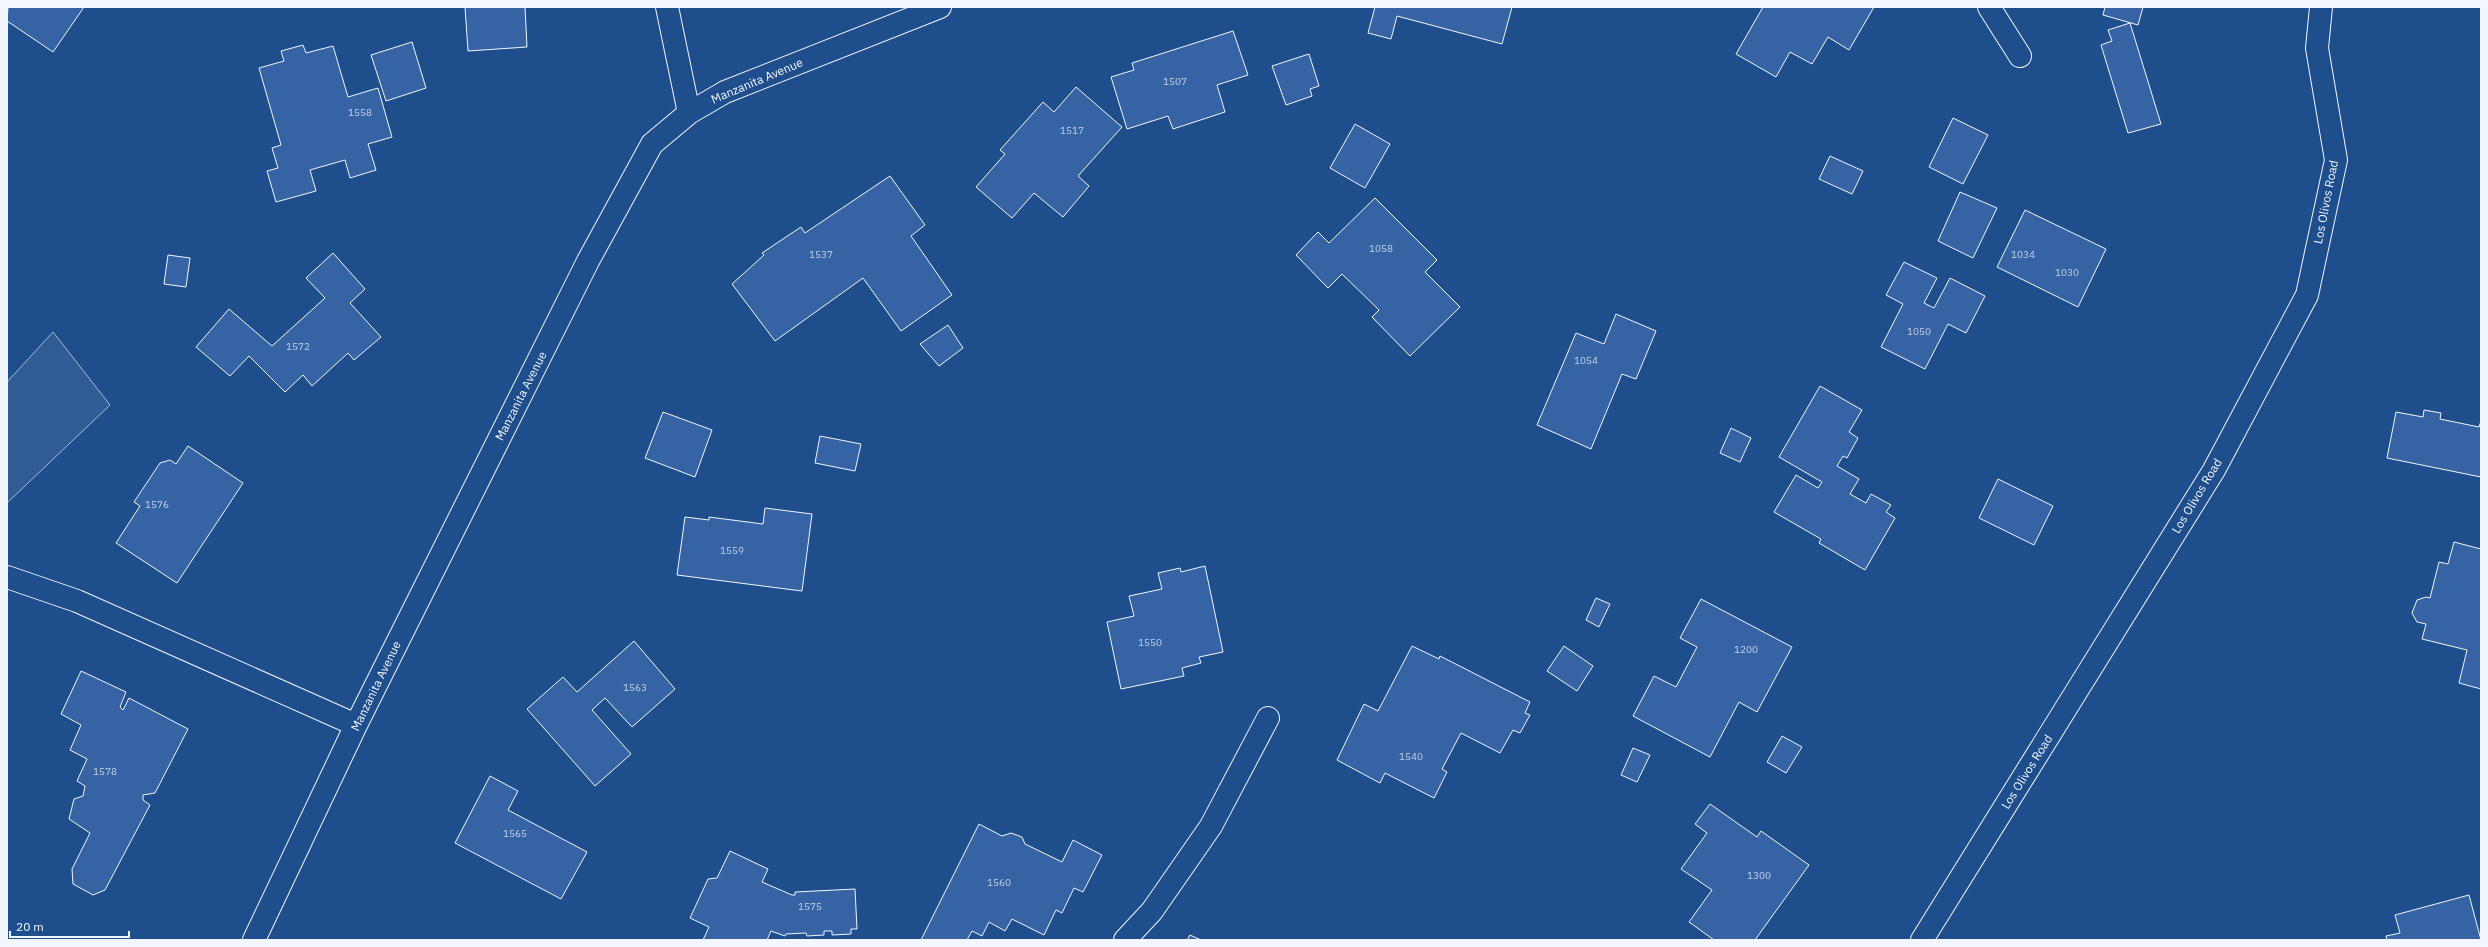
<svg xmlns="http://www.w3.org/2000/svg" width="2488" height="947" font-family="'IBM Plex Sans',sans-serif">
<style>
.built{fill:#305b95;stroke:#a8bbd7}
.building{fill:#3563a3;stroke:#f2f6ff}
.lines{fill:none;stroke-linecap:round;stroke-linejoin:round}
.minor-casing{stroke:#f2f6ff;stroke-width:24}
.minor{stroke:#1f4e8c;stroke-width:22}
.labels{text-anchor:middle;stroke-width:3;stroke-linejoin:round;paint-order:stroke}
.number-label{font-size:10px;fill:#c3d1e8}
.street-label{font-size:12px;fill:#f2f6ff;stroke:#1f4e8c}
</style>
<rect width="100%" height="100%" fill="#1f4e8c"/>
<path class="built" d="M53,332L110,405L7,503V382Z"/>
<path class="building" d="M8,7H84L53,52L7,21Z
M465,7H525L527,47L468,51Z
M1375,7H1512L1502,44L1397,16L1391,39L1368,33Z
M1763,7H1874L1849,50L1828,37L1812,64L1790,52L1776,77L1736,54Z
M2105,7H2143L2138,25L2103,15Z
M2130,23L2161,124L2128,133L2101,45L2112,41L2108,30Z
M1233,31L1248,75L1217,85L1225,112L1173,129L1168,116L1127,129L1111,77L1134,70L1132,63Z
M412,42L426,88L386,101L371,55Z
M303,45L306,53L333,46L348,97L378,88L392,137L368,144L376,170L350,178L345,160L310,170L316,191L276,202L267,171L278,168L272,148L281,145L259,68L284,61L281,51Z
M1309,54L1319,86L1310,89L1312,96L1286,105L1272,66Z
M1076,87L1122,127L1078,176L1089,186L1063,217L1034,193L1012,218L976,187L1005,154L1000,150L1043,102L1054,112Z
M1953,118L1988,135L1963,184L1929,167Z
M1355,124L1390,144L1365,188L1330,168Z
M1830,156L1863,171L1852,194L1819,179Z
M890,176L925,225L911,236L952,295L901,331L863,278L775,341L732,284L764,255L762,253L801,227L805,233Z
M1960,192L1997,208L1973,258L1938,241Z
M1375,198L1437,260L1425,272L1460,307L1410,356L1372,317L1379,310L1342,274L1328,288L1296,255L1318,232L1329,243Z
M2025,210L2106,249L2078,307L1997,267Z
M333,253L365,289L350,303L381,337L354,360L348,353L312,386L303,375L285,392L249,356L230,376L196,347L229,309L272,346L325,298L306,278Z
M168,255L190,258L186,287L164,284Z
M1904,262L1937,278L1924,303L1934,308L1950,278L1985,296L1966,333L1948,324L1925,369L1881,347L1903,304L1886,295Z
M1616,314L1656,331L1636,379L1622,374L1591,449L1537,425L1576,333L1604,344Z
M948,325L963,348L939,366L920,344Z
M1820,386L1862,410L1849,432L1858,438L1847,458L1843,456L1837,466L1859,479L1850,494L1866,503L1871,494L1891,505L1886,512L1895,518L1865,570L1819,543L1821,539L1774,512L1796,475L1818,488L1822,482L1779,457Z
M2424,410L2441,413L2440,419L2479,427L2481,421V477L2387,458L2396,412L2423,417Z
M663,412L712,430L695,477L645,458Z
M1731,428L1751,438L1740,462L1720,453Z
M820,436L861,444L855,471L815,463Z
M188,446L243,483L177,583L116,543L140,506L134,502L160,463L170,460L176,464Z
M1998,479L2053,506L2034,545L1979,518Z
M765,508L812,514L802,591L677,575L685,517L709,520V517L763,524Z
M2454,542L2481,549V689L2459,683L2467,650L2422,639L2426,624L2417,622L2412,613L2417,600L2426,597L2430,598L2439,562L2448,564Z
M1205,566L1223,652L1199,657L1201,663L1182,668L1184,676L1121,689L1107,622L1134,616L1129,596L1162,589L1158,573L1180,568L1181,572Z
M1596,598L1610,604L1599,627L1586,620Z
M1701,599L1792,647L1757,712L1739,702L1710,757L1633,716L1654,676L1676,687L1697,647L1680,638Z
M634,641L675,689L632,727L605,698L592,710L631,754L595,786L527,709L563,677L577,692Z
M1412,646L1439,659L1440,656L1530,702L1525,713L1530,715L1520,733L1513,730L1500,753L1461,733L1442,769L1447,772L1434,798L1385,773L1380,783L1337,760L1364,704L1378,711Z
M1564,646L1593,666L1577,691L1547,671Z
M81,671L126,692L120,707L123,710L129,698L188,729L155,793L143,795V800L150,805L105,890L93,895L73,884L72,869L90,833L69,819L74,799L83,796L85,786L77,781L87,759L70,750L81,725L61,714Z
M1782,736L1802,747L1786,773L1767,762Z
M1633,748L1650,755L1637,782L1621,775Z
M490,776L518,791L508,810L587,852L561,899L455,843Z
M1710,804L1757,837L1761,831L1809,865L1755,940H1714L1689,922L1712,890L1681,869L1707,833L1695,824Z
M979,824L1002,836L1011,833L1022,837L1025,844L1062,862L1073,840L1102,855L1083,892L1074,888L1062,913L1056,910L1044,935L1012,919L1005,931L989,922L982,936L972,931L967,940H921Z
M730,851L768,869L762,882L792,895H795V892L855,889L857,929H851V934L832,935V931H824V935L807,936L806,933L786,934L785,936L771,931L767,940H703L709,927L690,918L708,879L717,878Z
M2469,895L2481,940H2387L2386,936L2400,933L2395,915Z
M1190,935L1201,940H1187Z"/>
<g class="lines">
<g class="minor-casing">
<path id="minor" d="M667,7L689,113
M1989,7L2020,56
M7,577L77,601L356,725
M254,940L356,725L588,261L652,144L689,113L725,92L940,7
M1125,940L1152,911L1211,826L1268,718
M1922,940L2214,470L2307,295L2336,160L2317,48L2321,7"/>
</g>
<use href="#minor" class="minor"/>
</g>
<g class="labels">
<g class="number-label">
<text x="1175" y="85">1507</text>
<text x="360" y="116">1558</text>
<text x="1072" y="134">1517</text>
<text x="1381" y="252">1058</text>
<text x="821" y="258">1537</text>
<text x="2023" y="258">1034</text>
<text x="2067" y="276">1030</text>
<text x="1919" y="335">1050</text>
<text x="298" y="350">1572</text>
<text x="1586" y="364">1054</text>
<text x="157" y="508">1576</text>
<text x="732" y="554">1559</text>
<text x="1150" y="646">1550</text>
<text x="1746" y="653">1200</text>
<text x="635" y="691">1563</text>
<text x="1411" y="760">1540</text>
<text x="105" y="775">1578</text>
<text x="515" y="837">1565</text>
<text x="1759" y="879">1300</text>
<text x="999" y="886">1560</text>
<text x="810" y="910">1575</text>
</g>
<g class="street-label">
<text transform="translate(757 81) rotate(-23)" y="4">Manzanita Avenue</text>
<text transform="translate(2326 202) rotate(-79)" y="4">Los Olivos Road</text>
<text transform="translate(521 396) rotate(-63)" y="4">Manzanita Avenue</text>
<text transform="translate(2197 496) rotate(-59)" y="4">Los Olivos Road</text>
<text transform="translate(376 686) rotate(-64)" y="4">Manzanita Avenue</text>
<text transform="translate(2027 772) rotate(-58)" y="4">Los Olivos Road</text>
</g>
</g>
<rect width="2488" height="947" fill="none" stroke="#f2f6ff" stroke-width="16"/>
<path d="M10 931v6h119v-6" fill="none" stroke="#f2f6ff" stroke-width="2"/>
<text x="16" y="931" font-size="12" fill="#f2f6ff" stroke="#1f4e8c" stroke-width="3" paint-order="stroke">20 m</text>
</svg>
